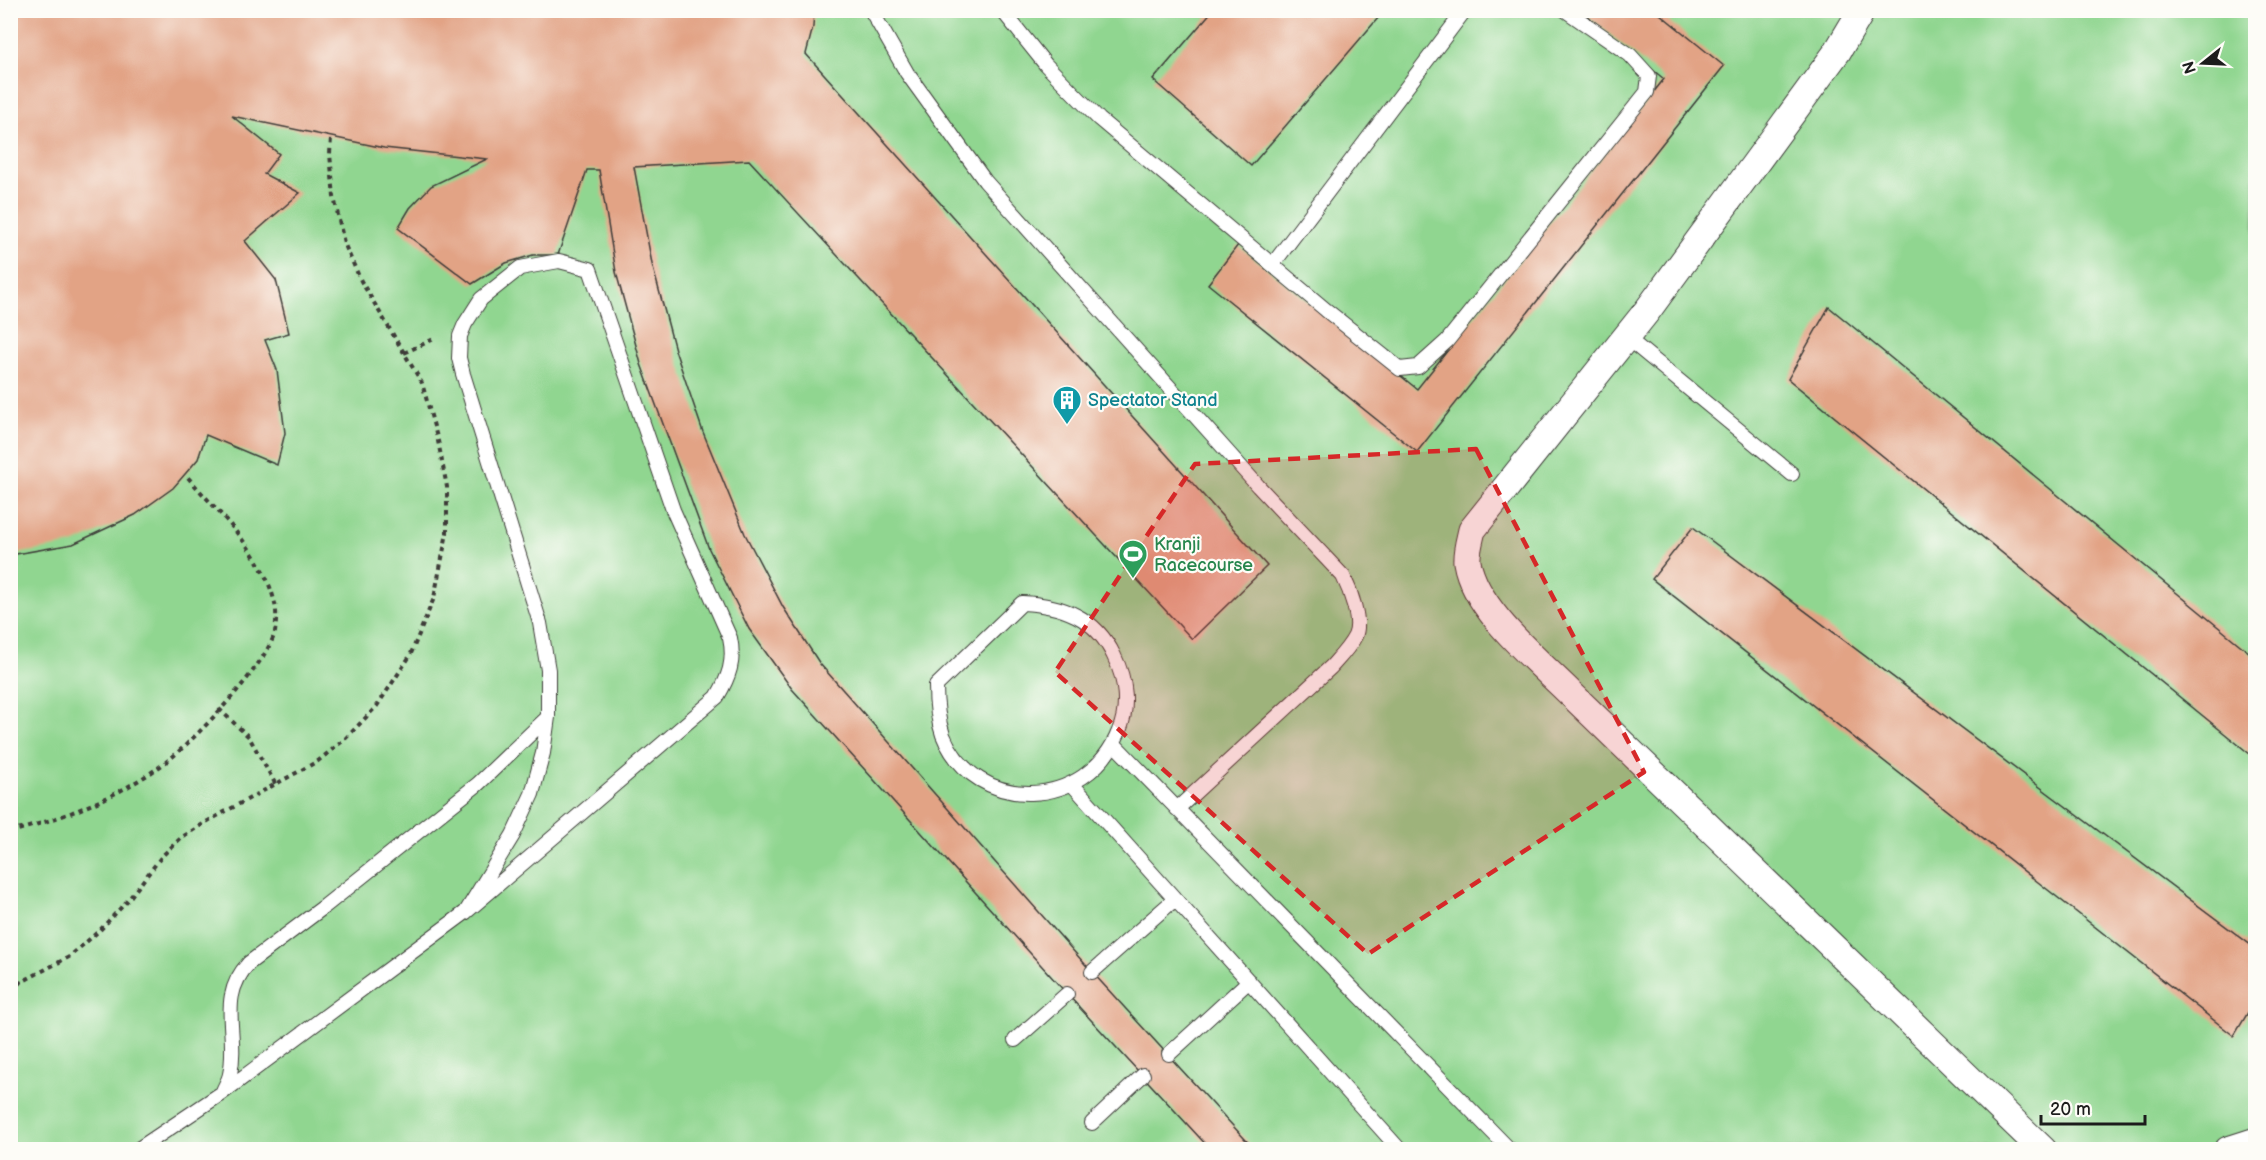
<svg xmlns="http://www.w3.org/2000/svg" width="2266" height="1160" font-family="'Balsamiq Sans',sans-serif">
<style>
.green{fill:#90d690;stroke:#567956;stroke-width:1.5}
.building{fill:#e2a385}
.lines{fill:none;stroke-linecap:round;stroke-linejoin:round}
.lane-casing{stroke:#3c3b37;stroke-width:16}
.street-casing{stroke:#3c3b37;stroke-width:29}
.path{stroke:#3c3b37;stroke-width:4;stroke-dasharray:4.5 4.5;stroke-linecap:butt}
.lane{stroke:#fff;stroke-width:14}
.street{stroke:#fff;stroke-width:27}
.marked{fill:#d62828;fill-opacity:0.2;stroke:#d62828;stroke-width:4.5;stroke-dasharray:12 8;stroke-linejoin:round}
.labels{text-anchor:middle;stroke-width:4.5;stroke-linejoin:round;paint-order:stroke}
.culture-label{font-size:18px;fill:#0d838f;stroke:#fdfcf7;text-anchor:start}
.leisure-label{font-size:18px;fill:#27864d;stroke:#fdfcf7;text-anchor:start}
</style>
<rect width="100%" height="100%" fill="#fdfcf7"/>
<filter id="ink" filterUnits="userSpaceOnUse"><feTurbulence type="fractalNoise" baseFrequency=".0167" numOctaves="2"/><feDisplacementMap in="SourceGraphic" scale="12" xChannelSelector="R" yChannelSelector="G"/><feConvolveMatrix kernelMatrix="1 2 1 2 8 2 1 2 1" color-interpolation-filters="sRGB"/></filter>
<filter id="wash" filterUnits="userSpaceOnUse"><feTurbulence type="fractalNoise" baseFrequency=".008" numOctaves="4" result="noise"/><feDisplacementMap in="SourceGraphic" scale="24" xChannelSelector="R" yChannelSelector="G"/><feGaussianBlur stdDeviation="1.35" result="paint"/><feColorMatrix in="noise" values="0 0 0 0 0 0 0 0 0 0 0 0 0 0 0 0 0 1.4 0 .05"/><feComposite in="paint" operator="in"/></filter>
<g filter="url(#wash)">
<rect width="100%" height="100%" fill="#efead1"/>
<path class="green" d="M10,11H2255V1149H11Z"/>
<g id="blocks">
<path class="building" d="M10,10H814L813,27L806,54L1267,566L1192,639L749,160L634,167L652,264L675,350L703,432L745,534L783,607L820,664L1092,972L1255,1150H1211L1067,994L792,689L749,629L709,549L641,364L616,272L599,170H587L558,255H533L506,263L472,284L398,228L410,208L431,186L487,159L384,148L232,116L279,154L264,174L300,193L245,241L276,280L289,333L265,340L277,370L285,433L277,465L206,435L198,459L173,488L135,515L73,544L10,555Z
M1213,10H1385L1251,166L1153,80Z
M1580,10H1655L1724,66L1417,452L1208,284L1238,245L1417,389L1664,79Z
M1829,307L2256,658V759L1788,379Z
M1693,527L2256,949V999L2234,1036L1652,579Z"/>
</g>
</g>
<g filter="url(#ink)">
<use href="#blocks" fill-opacity="0" stroke="#3c3b37" stroke-width="1.5"/>
<g class="lines">
<g class="lane-casing">
<path id="lane" d="M871,10L907,73L985,181L1258,486L1343,576C1350,590 1362,621 1355,636C1349,648 1339,658 1331,667L1177,809
M1002,10L1046,65L1099,119L1326,310L1400,369L1418,367L1447,341L1647,92L1649,76L1630,55L1565,10
M1273,264L1465,10
M1626,337L1792,474
M1022,603C1062,605 1096,617 1114,656C1126,680 1129,707 1119,731C1088,811 975,815 943,735C937,718 936,703 936,686Z
M1114,744L1510,1150
M1072,784L1400,1150
M1092,972L1175,899
M1015,1040L1067,994
M1169,1054L1249,981
M223,1091C225,1086 229,1080 230,1074C239,1033 216,998 249,963L325,906L478,784L548,717
M1092,1123L1143,1075
M137,1150L222,1093L466,912L717,697C729,677 735,661 730,638L673,510L590,269L559,261L520,268L481,299L465,324L460,336L459,358L463,374L540,623L548,670V717L543,753L532,794L513,835L466,912"/>
</g>
<g class="street-casing">
<path id="street" d="M1862,10L1837,52L1647,311L1472,530C1470,539 1466,552 1467,562C1475,610 1537,660 1571,694L2043,1150
M2228,1150L2256,1141"/>
</g>
<path class="path" d="M404,353L436,338
M219,709L249,737L276,785
M10,832C49,822 94,806 129,786C143,778 159,768 171,758C198,736 267,664 275,632C276,624 277,612 275,604C264,553 218,513 185,474
M10,988L69,957L100,930L128,900L162,856L182,837L208,821L318,761L344,740L377,706L410,656L434,598L447,533V487L438,441L422,383L361,281L344,243L334,197L330,154L331,137"/>
<use href="#lane" class="lane"/>
<use href="#street" class="street"/>
</g>
</g>
<path class="marked" d="M1476,449L1644,772L1368,954L1055,672L1195,464Z"/>
<defs>
<g id="building-pin" transform="scale(1.5)"><path d="M0 17L-7.5 6A9.5 9.5 0 1 1 7.5 6Z" fill="#0f9aa8" stroke="#fdfcf7"/><path d="M-4-6H4V6H1V3H-1V6H-4ZM-2.5-4.3h1.7v1.8h-1.7ZM.8-4.3h1.7v1.8H.8ZM-2.5-1h1.7V.8h-1.7ZM.8-1h1.7V.8H.8Z" fill="#fff"/></g>
<g id="stadium-pin" transform="scale(1.5)"><path d="M0 17L-7.5 6A9.5 9.5 0 1 1 7.5 6Z" fill="#2e9e5b" stroke="#fdfcf7"/><path d="M0-5a6.5 5 0 1 0 0 10a6.5 5 0 1 0 0-10ZM-3.5-1.8h7v3.6h-7Z" fill="#fff"/></g>
</defs>
<g fill-rule="evenodd">
<use href="#building-pin" x="1067" y="400"/>
<use href="#stadium-pin" x="1133" y="554"/>
</g>
<g class="labels">
<g class="culture-label">
<text x="1088" y="406">Spectator Stand</text>
</g>
<g class="leisure-label">
<text x="1154" y="550">Kranji<tspan x="1154" dy="21">Racecourse</tspan></text>
</g>
</g>
<rect width="2266" height="1160" fill="none" stroke="#fdfcf7" stroke-width="36"/>
<g transform="translate(2203 63) rotate(252)" stroke="#fdfcf7" stroke-width="4.5" paint-order="stroke">
<path d="M0-4.5L10 22L0 15L-10 22Z" fill="#1c1c1c"/>
<text y="-9" font-size="16" font-weight="bold" text-anchor="middle" fill="#1c1c1c">N</text>
</g>
<path d="M2041 1115v9h104v-9" fill="none" stroke="#1c1c1c" stroke-width="3"/>
<text x="2050" y="1115" font-size="18" fill="#1c1c1c" stroke="#fdfcf7" stroke-width="4.5" paint-order="stroke">20 m</text>
</svg>
